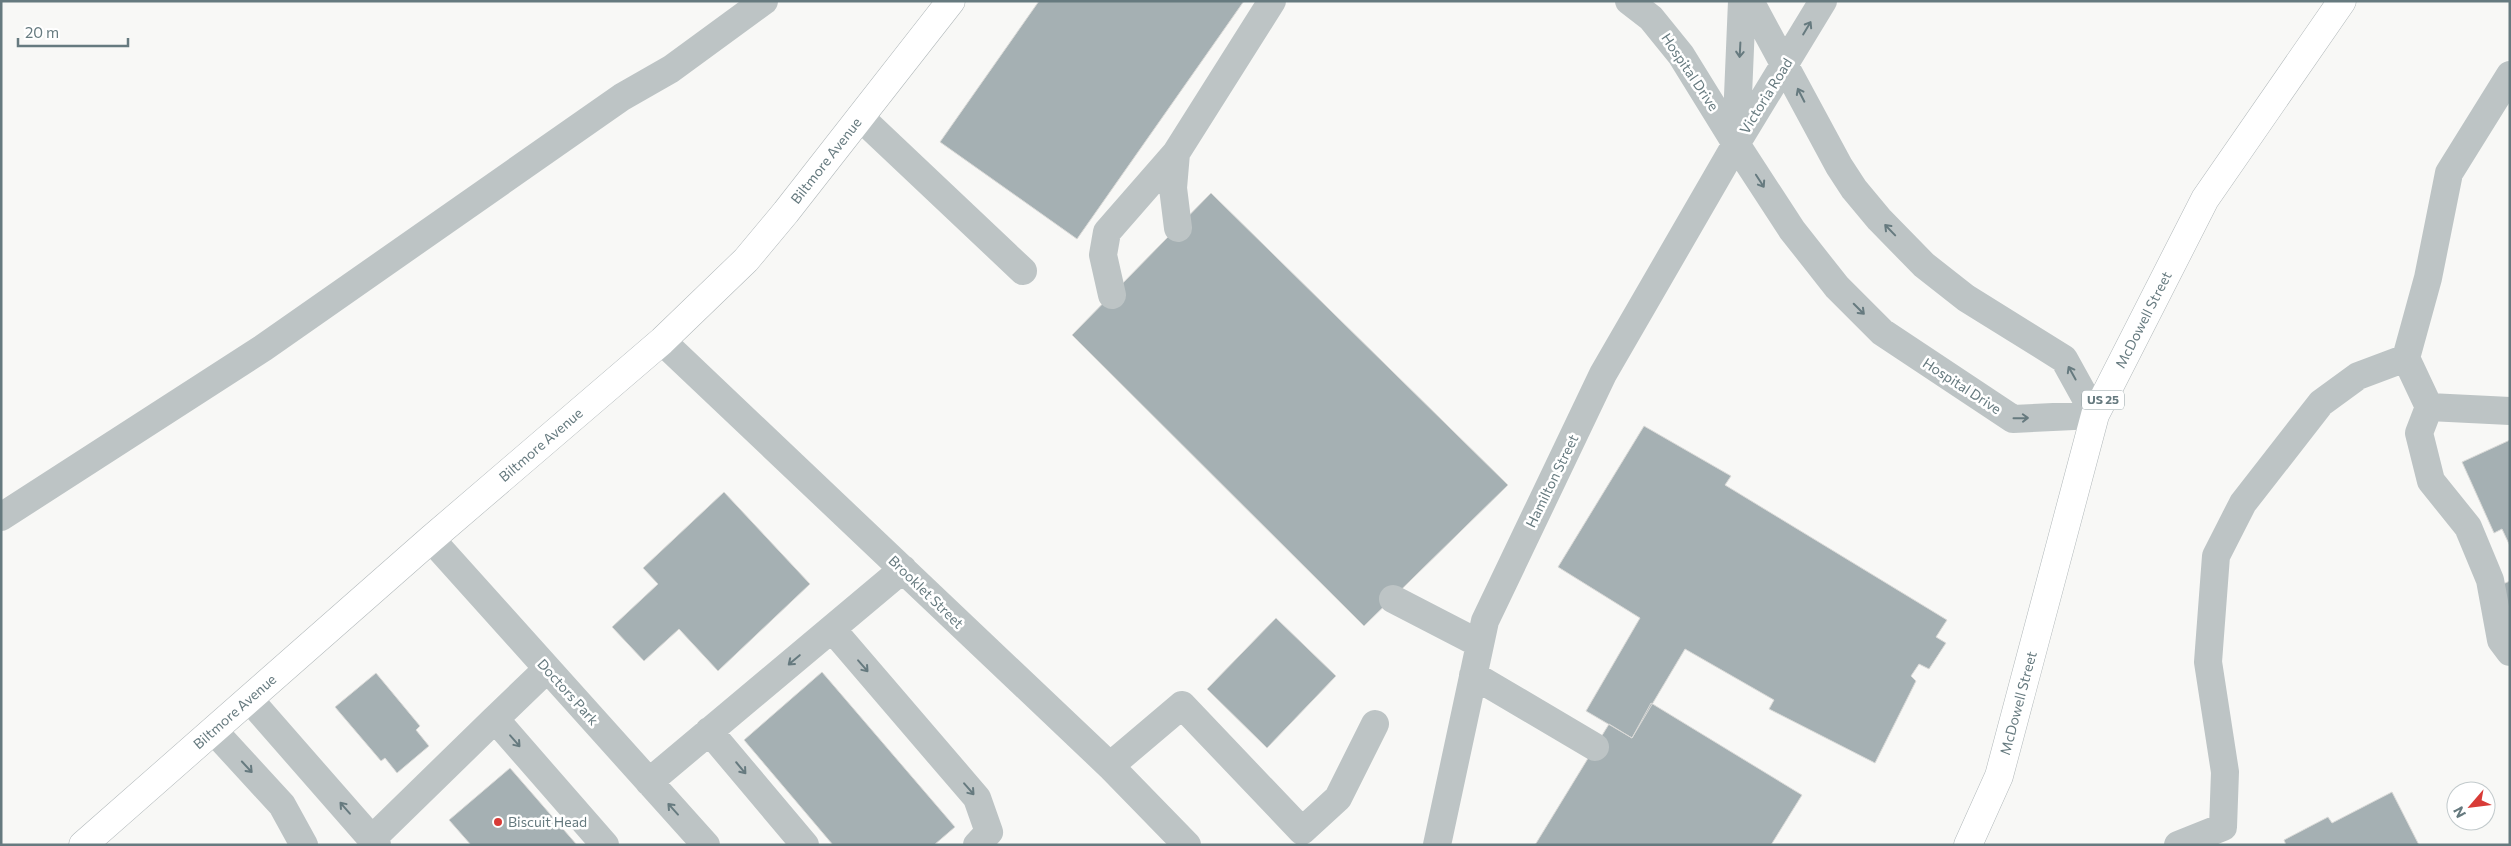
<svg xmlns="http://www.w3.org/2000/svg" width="2511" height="846" font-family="Commissioner,sans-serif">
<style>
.building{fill:#a5b0b3;stroke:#dadad8}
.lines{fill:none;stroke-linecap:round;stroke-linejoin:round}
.major-casing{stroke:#b1b8ba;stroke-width:29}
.minor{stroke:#bdc4c5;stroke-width:28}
.major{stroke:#fff;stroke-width:28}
.oneway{stroke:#667a7f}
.poi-dot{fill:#d83b37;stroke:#fff;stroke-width:2}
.labels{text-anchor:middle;stroke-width:5;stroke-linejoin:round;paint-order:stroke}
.shield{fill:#fff;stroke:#94a2a5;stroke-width:1}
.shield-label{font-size:12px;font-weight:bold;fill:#667a7f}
.street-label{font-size:14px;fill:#667a7f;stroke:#fff}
.poi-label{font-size:14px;fill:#667a7f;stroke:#fff;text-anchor:start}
</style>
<rect width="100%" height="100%" fill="#f8f8f6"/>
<path class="building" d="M1039,1H1244L1077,239L940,142Z
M1211,193L1508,485L1364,626L1072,335Z
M1644,426L1731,476L1725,485L1947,620L1936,637L1946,643L1929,669L1919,664L1911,676L1916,681L1875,763L1769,709L1774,700L1685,649L1632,738L1586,711L1640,618L1558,567Z
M2510,440V546L2502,529L2494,533L2462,462Z
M724,492L810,584L718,671L679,629L644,661L612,627L658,584L643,568Z
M2510,581V612L2498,586Z
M1276,618L1336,676L1267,748L1207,689Z
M822,672L955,827L934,845H833L744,740Z
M376,673L420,726L416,730L429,746L397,773L385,758L381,761L335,707Z
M1651,703L1802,795L1771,845H1535L1609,724L1632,738Z
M510,768L577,845H471L449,820Z
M2392,792L2419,845H2286L2284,840L2328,817L2332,823Z"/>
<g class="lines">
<g class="major-casing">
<g id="major">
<path id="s1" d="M83,845L431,539L662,341L746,260L786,212L951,1"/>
<path id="s2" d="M1968,845L1999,776L2095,415L2205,199L2342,1"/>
</g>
</g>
<path class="minor" d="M1629,1L1651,18L1681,55L1736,144L1792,230L1837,287L1882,332L2013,419L2095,415L2064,359L1966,298L1924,265L1879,219L1854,189L1839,166L1750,1
M860,117L1023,271
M1736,143L1742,1
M1178,228L1173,188L1176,153L1272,1
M1112,295L1103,255L1107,232L1176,153
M662,341L1110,766L1187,845
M2429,407L2406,358L2428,278L2449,173L2510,75
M2510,411L2429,407L2419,433L2431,481L2468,527L2490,580L2501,640L2510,652
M1,517L263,348L622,97L671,69L764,1
M431,539L706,845
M1393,599L1480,644
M832,629L977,798L989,832L977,845
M547,669L495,719L605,845
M1473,675L1595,747
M250,700L377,845
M214,731L282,805L304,845
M709,731L805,845
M1110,766L1182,705L1302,831L1338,798L1375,724
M649,782L903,569
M372,839L495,719
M1437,845L1485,621L1603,374L1736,144L1823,1
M2178,845L2223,827L2225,772L2208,662L2216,556L2243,503L2321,403L2358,376L2406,358"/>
<use href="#major" class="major"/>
</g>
<defs><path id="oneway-shaft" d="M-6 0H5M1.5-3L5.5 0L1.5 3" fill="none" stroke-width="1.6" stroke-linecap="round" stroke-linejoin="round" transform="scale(1.25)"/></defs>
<g class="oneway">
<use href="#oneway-shaft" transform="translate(1807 28) rotate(-59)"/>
<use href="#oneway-shaft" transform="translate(1740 50) rotate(93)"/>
<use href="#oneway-shaft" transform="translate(1801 95) rotate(-117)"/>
<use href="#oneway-shaft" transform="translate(1760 181) rotate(57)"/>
<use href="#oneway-shaft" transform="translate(1890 230) rotate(-134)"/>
<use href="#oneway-shaft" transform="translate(1859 309) rotate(45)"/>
<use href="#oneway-shaft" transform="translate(2072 373) rotate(-119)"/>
<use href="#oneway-shaft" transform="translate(2021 418) rotate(-1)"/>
<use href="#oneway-shaft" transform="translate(794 660) rotate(140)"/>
<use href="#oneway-shaft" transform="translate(863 666) rotate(49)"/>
<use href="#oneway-shaft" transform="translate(515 741) rotate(49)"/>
<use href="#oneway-shaft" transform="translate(247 767) rotate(47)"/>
<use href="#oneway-shaft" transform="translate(741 768) rotate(50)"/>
<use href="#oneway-shaft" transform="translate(969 789) rotate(49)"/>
<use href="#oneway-shaft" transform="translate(345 808) rotate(-131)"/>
<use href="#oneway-shaft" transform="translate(673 809) rotate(-132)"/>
</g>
<circle class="poi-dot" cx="498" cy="822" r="5"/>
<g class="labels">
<rect class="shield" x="2082" y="390.5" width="42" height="19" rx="4"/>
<g class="shield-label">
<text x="2103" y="404">US 25</text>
</g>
<g class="street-label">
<text transform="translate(1690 72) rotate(56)" y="5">Hospital Drive</text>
<text transform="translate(1766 96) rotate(-58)" y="5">Victoria Road</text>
<text dy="5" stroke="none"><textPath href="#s1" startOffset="1012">Biltmore Avenue</textPath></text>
<text dy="5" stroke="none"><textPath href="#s2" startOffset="556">McDowell Street</textPath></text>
<text transform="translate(1962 386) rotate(33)" y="5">Hospital Drive</text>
<text dy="5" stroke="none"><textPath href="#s1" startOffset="608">Biltmore Avenue</textPath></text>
<text transform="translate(1552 481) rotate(-64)" y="5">Hamilton Street</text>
<text transform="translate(926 592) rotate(44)" y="5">Brooklet Street</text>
<text transform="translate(568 692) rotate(48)" y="5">Doctors Park</text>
<text dy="5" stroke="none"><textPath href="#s2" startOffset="151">McDowell Street</textPath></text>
<text dy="5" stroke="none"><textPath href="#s1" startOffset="202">Biltmore Avenue</textPath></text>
</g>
<g class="poi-label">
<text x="508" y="827">Biscuit Head</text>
</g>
</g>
<rect width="2511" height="846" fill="none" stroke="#667a7f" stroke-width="5"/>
<g transform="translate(2471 806) rotate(242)"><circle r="24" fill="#ffffff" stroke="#c2cacc"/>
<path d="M0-4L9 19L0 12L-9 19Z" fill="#d83b37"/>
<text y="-8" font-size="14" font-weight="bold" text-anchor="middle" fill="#667a7f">N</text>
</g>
<path d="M18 38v8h110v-8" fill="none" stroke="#667a7f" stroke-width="2.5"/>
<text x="25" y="38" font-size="15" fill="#667a7f" stroke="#ffffff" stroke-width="4" paint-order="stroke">20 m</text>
</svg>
